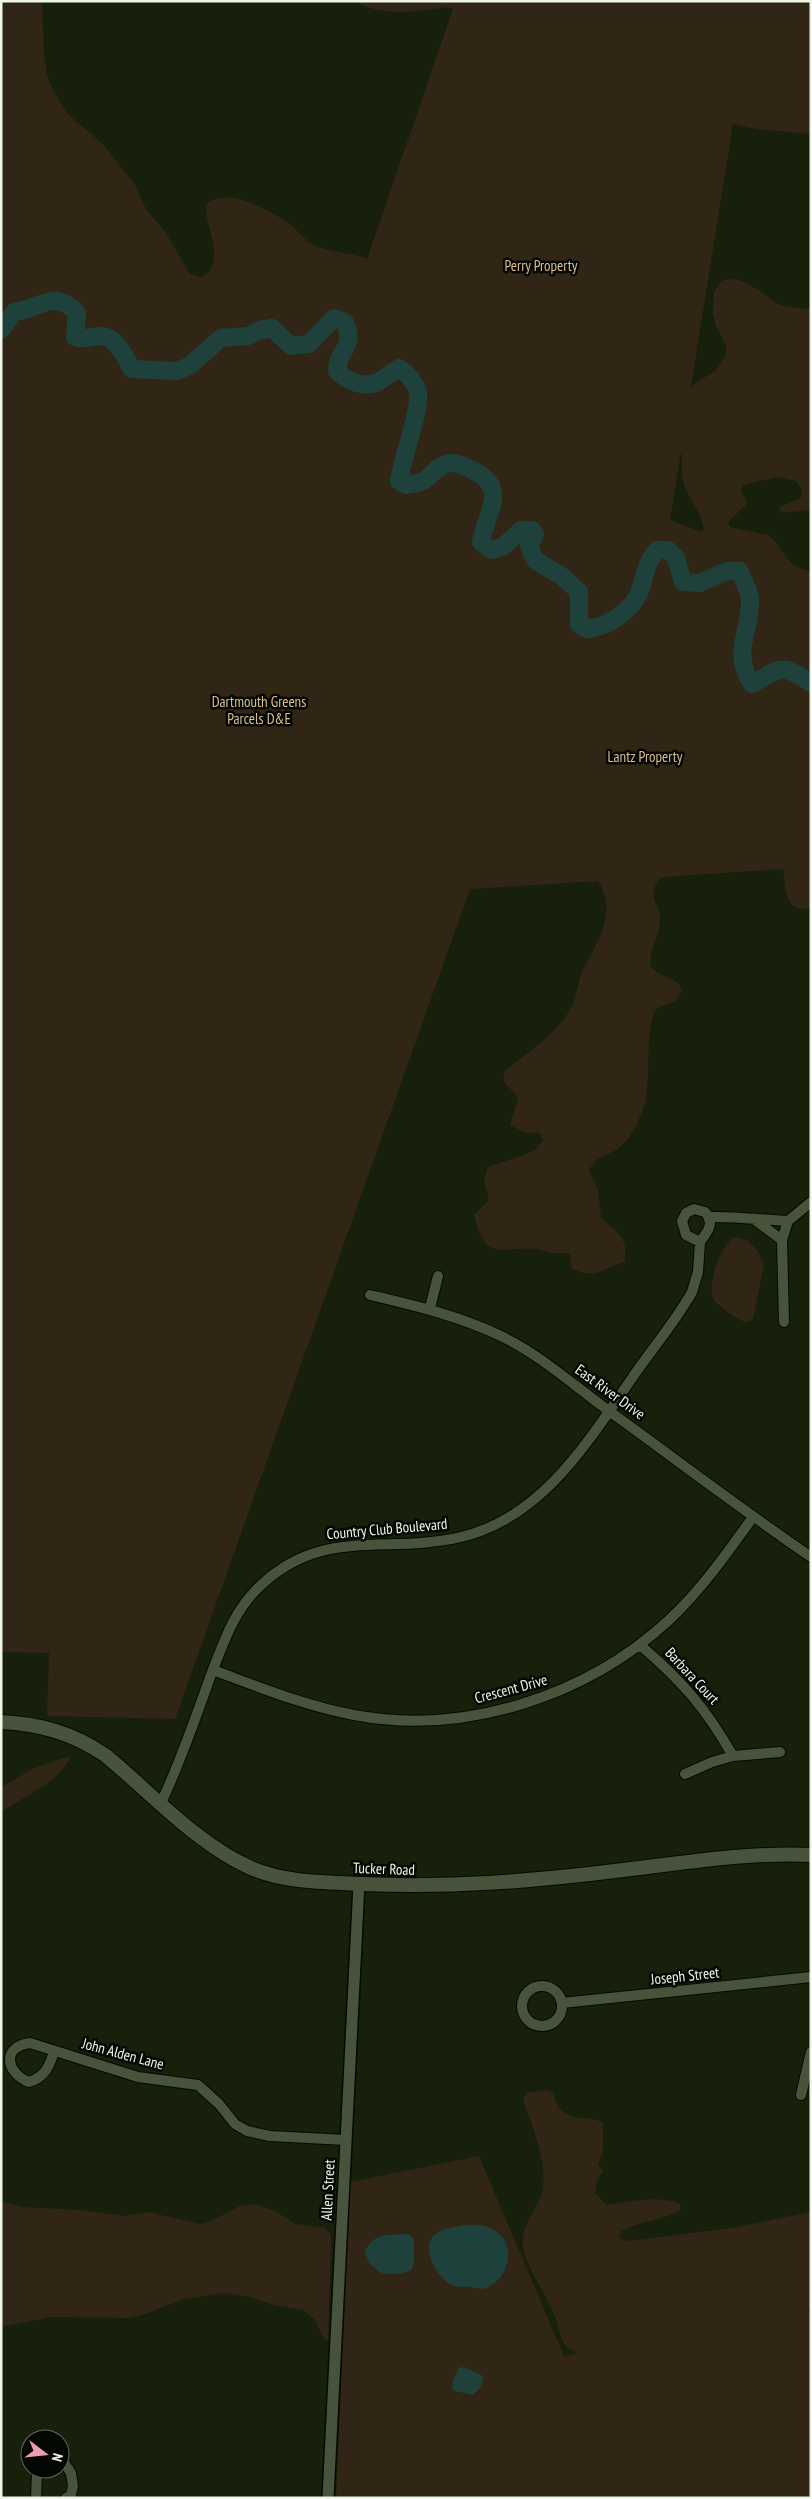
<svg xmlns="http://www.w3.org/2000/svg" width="812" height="2499" font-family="'PT Sans Narrow',sans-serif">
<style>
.green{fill:#312615;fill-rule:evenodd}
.water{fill:#1e423b}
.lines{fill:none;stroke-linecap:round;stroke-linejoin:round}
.river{stroke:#1e423b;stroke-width:18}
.minor-casing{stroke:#040a00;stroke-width:12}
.tertiary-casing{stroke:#040a00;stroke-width:14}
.secondary-casing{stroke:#040a00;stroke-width:16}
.minor{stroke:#48533c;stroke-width:10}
.tertiary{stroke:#48533c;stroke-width:11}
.secondary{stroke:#48533c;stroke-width:14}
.labels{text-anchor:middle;stroke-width:5;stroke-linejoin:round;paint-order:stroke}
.park-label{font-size:15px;fill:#debe8d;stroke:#050802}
.street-label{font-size:15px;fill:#f0f7e9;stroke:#050802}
</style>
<rect width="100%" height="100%" fill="#17200b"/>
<path class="green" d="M1,1H42L44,53L47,75L54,92L68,114L105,146L135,185L147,211L164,230L190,274L201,277C229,263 204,227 206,205C227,184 273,212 292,226C299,232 305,239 312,244C328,253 351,252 367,259L453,9L448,7C415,11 384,18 354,1H811V134L757,129L733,124L691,386L715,371L726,355V345L716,326L713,313L714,292L721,281C741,273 761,293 776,303C785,308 801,307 811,310V510L781,513L779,509L781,506L801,498L802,489L796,481L777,477L743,485L741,491L747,501L746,505L728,522L730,527L768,535L776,542L785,556L794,566L811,572V908C785,914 785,888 783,869L662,877C643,897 661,901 660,920C660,936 648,950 651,967C660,978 677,976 682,990L676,1000C670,1005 661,1004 656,1010C644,1025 652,1083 644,1106C640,1118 632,1137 621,1146C610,1156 595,1155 589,1171L598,1189L601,1218L620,1235L625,1245V1262C599,1268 601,1280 572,1269L570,1255C564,1251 559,1254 552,1253C546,1252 541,1249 536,1249C499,1246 486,1263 474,1215L489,1200L484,1181L488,1167C505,1159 531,1158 543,1141L539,1133L524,1132L510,1125L518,1098C512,1086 500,1087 505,1071C527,1053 557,1034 571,1008C578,996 577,981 584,968C598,940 618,912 598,881L470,889L175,1719L47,1716L49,1653L1,1652ZM681,452C683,457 681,467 682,475C684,495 702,510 704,530L701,532L670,520Z
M735,1237L747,1240L757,1250L764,1264L753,1319C751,1320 749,1322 746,1322C741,1322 717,1305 714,1300C706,1286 721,1243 735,1237Z
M69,1756L70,1758C57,1784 23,1796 1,1813V1788L34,1768Z
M544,2090L551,2091C556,2097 555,2105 562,2111C574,2122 591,2115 603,2123V2151L598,2164L603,2171L597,2180L595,2193L604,2203L608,2205C633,2201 657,2195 681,2204L680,2210C662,2221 640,2221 622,2231L619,2238L628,2241L731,2228L811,2212V2309L806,2312H811V2498H336L350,2182L479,2156L564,2356L578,2353C573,2351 569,2349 565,2345C559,2336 558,2322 553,2312C546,2295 525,2264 523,2247C520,2226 536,2211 542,2193C549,2167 532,2124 523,2100L526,2093Z
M1,2201L21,2207L80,2210L125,2216L148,2212L200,2224L209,2222L240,2206L255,2204L277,2212L295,2224L325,2228L331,2236L328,2339L325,2340L314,2319L303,2310L274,2305L251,2297L224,2293L184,2299L142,2315L128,2318L50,2317L1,2327Z"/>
<path class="water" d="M465,2225C475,2225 485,2224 494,2230C518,2244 509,2279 486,2288C481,2290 476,2288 471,2287C464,2286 458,2288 452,2285C437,2278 419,2246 436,2234C443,2228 455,2227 465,2225Z
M408,2234L414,2239V2262L411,2270L400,2274H382L369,2263L365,2251C375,2231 390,2236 408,2234Z
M464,2367L483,2376L481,2387L473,2395L455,2391L452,2388L453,2381L459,2368Z"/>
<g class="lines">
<path class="river" d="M1,330L14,312C39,309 55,288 77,313L75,337C85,341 93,335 103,336C118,339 125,358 132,369L177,371L189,366L221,338L248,336L260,330L272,328L291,346L309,344L334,318L345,322C356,350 337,349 337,371C346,380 362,388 375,383C383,380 392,372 399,368C407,373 415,382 418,392C421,410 402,458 399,481L406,485C412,484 420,483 425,480C434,473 438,465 450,463C456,462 466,467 472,470C510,487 486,513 481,542L492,550L504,546L521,530H532L535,535L529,546L535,560L563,577L579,592V624L587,629C606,627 631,612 639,593C646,576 644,565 657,550H668L676,558L683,582L700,583L727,571H739C743,579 750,591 750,600C751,631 731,653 752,684C781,668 779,662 811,683"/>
<g class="minor-casing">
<path id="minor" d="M709,1217C736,1216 761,1220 788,1221L782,1240L755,1220
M788,1221L811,1202
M782,1240L784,1322
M370,1295C416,1306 460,1316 503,1337C540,1355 572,1384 605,1408C674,1458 741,1509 811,1557
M430,1308L438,1276
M640,1645C682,1681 705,1707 733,1756L712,1762L685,1774
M213,1670C259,1687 305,1706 354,1715C465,1736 587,1696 669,1620C701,1590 728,1552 753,1517
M733,1756L780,1752
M161,1803C181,1761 196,1716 212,1672C224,1642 233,1613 257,1589C321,1525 385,1555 461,1537C541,1518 586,1445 630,1381C650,1351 674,1324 692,1292L698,1272L700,1242L686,1235L682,1221L686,1213L694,1209L705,1212C715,1223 708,1231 700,1242
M522 2006a20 20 0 1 1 40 0a20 20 0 1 1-40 0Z
M562,2003L811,1977
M54,2052C49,2067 45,2077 29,2082C6,2073 1,2047 30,2043L138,2077L198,2085L219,2104L235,2124L247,2131L270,2136L346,2140
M801,2095L811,2052
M60,2462L65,2464L71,2473L73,2486L71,2495L66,2498
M36,2498L37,2473L40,2469"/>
</g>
<g class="tertiary-casing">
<path id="tertiary" d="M328,2498L359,1884"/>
</g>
<g class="secondary-casing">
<path id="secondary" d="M1,1722C41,1724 72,1733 105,1755C150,1792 198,1845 251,1868C286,1883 326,1882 363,1884C451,1888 535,1881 623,1870C685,1863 748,1852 811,1855"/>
</g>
<use href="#minor" class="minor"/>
<use href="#tertiary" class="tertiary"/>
<use href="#secondary" class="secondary"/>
</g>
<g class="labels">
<g class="park-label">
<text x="541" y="271">Perry Property</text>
<text x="259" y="707">Dartmouth Greens<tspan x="259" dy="17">Parcels D&amp;E</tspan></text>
<text x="645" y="762">Lantz Property</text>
</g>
<g class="street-label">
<text transform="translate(610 1392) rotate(36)" y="5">East River Drive</text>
<text transform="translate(387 1529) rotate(-5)" y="5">Country Club Boulevard</text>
<text transform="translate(692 1676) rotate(47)" y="5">Barbara Court</text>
<text transform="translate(511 1689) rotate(-15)" y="5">Crescent Drive</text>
<text transform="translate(384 1869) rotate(2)" y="5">Tucker Road</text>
<text transform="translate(685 1976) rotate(-6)" y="5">Joseph Street</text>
<text transform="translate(123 2054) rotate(15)" y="5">John Alden Lane</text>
<text transform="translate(328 2190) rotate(-87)" y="5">Allen Street</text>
</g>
</g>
<rect width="812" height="2499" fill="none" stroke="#f0f7e9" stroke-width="5"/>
<g transform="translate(45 2454) rotate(106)"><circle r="24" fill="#050802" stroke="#63685e"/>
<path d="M0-4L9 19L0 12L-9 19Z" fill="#f19ab1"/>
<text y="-8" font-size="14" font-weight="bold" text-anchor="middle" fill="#f0f7e9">N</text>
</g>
</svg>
